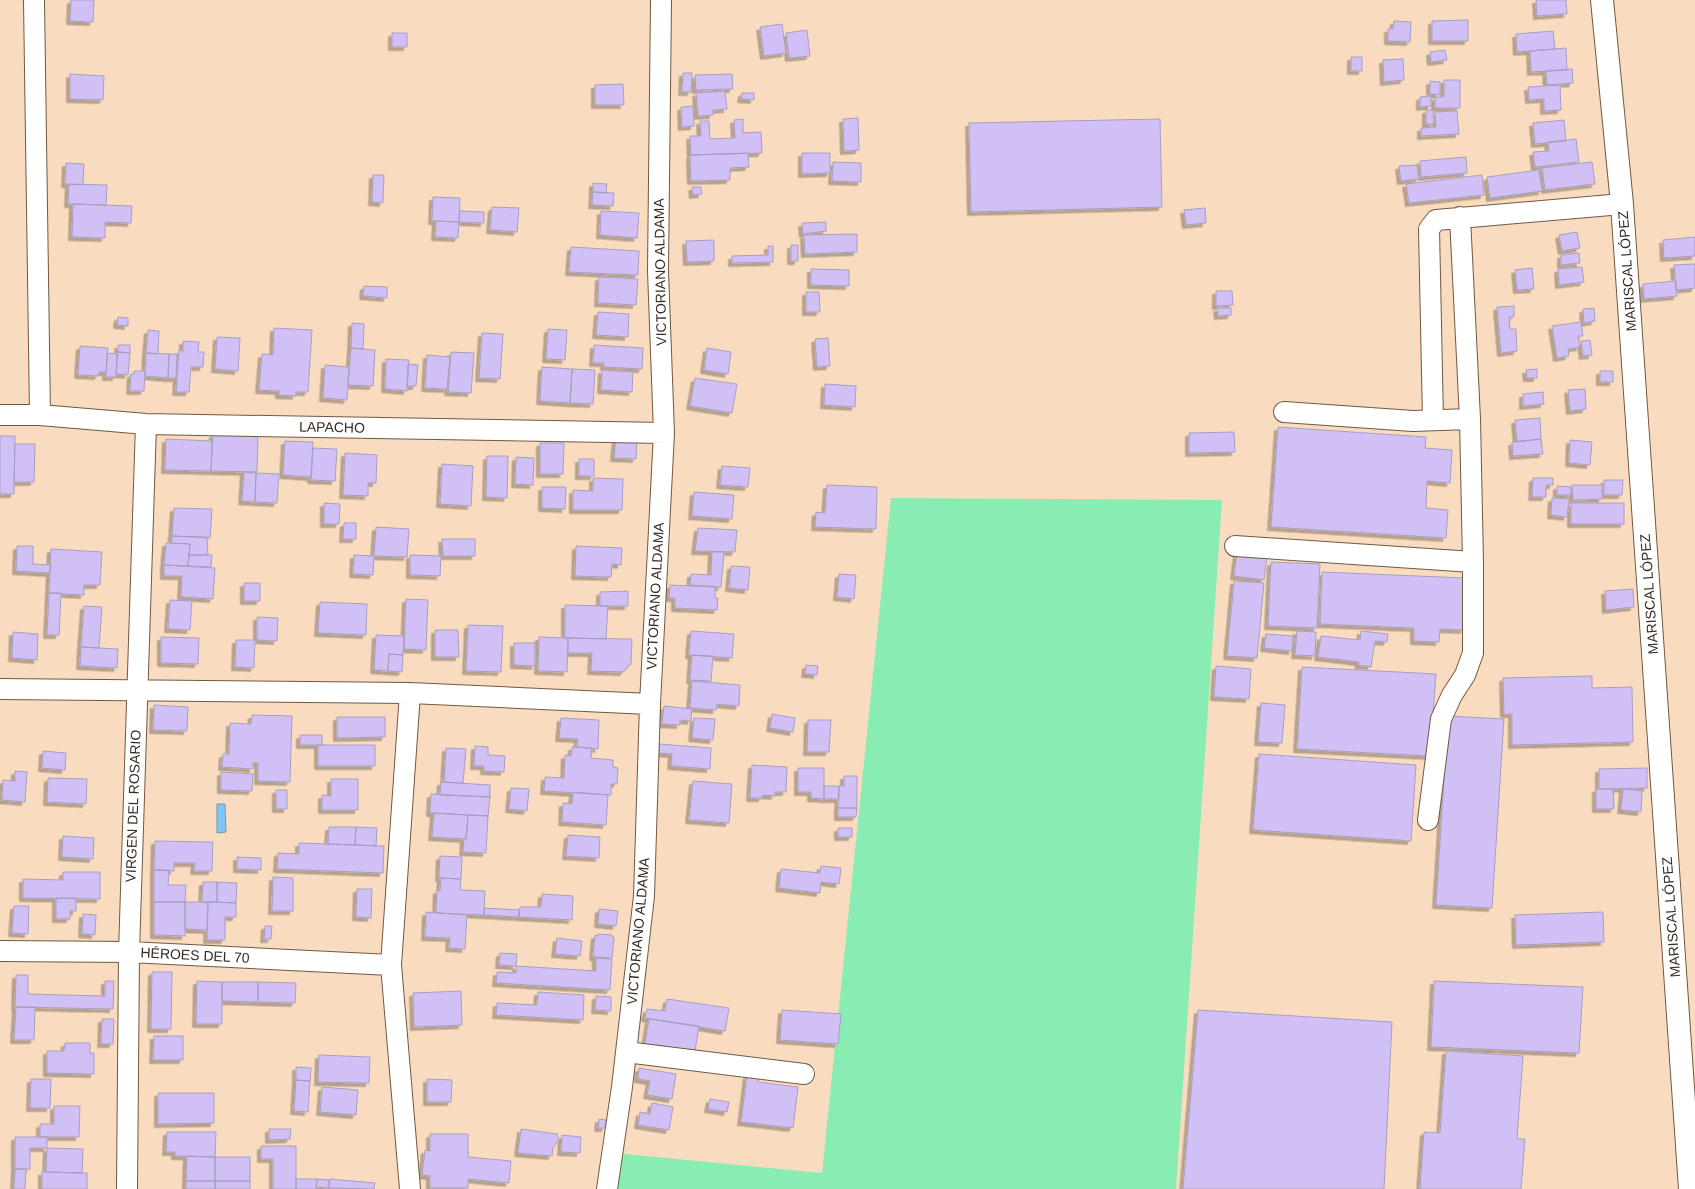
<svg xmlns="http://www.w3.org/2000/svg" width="1695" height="1189" font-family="Arial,sans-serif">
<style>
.green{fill:#89edb3}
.water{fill:#80c5f8;stroke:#6a97b8}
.building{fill:#d1c0f6;stroke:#a89ebf;filter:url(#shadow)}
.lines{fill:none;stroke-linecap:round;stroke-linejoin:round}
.minor-casing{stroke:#715841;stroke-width:22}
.tertiary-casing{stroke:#715841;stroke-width:24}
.minor{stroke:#fff;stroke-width:20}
.tertiary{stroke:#fff;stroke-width:22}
.labels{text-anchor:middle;stroke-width:3;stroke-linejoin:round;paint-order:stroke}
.street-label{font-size:14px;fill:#362b21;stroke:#fff}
</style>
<defs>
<filter id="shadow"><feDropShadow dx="-3.5" dy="3.5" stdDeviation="0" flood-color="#0004"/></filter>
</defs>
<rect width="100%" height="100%" fill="#f9dcc0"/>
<path class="green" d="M891,498L1222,500L1176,1189H610L615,1153L822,1173Z"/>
<path class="water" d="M217,804H225L226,832L217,833Z"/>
<path class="building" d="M71,0H94L93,22L70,21Z
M1536,0H1566L1567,14L1537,16Z
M1468,20V41H1432V21Z
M1394,21L1411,22L1410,42L1388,41V29H1393Z
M782,24L786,53L764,56L760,27Z
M807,30L810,56L789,58L786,33Z
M1553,31L1555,49L1517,52L1516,34Z
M392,33H407V47H392Z
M1566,48L1567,70L1531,72L1530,51Z
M1445,50L1447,60L1431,62L1430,52Z
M1351,57H1362V71H1351Z
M1403,59L1404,80L1384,82L1383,60Z
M1572,69L1573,83L1547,85L1546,71Z
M683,73H692L691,92H682Z
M70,74L104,76L103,100L70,99Z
M732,74L733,89L696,90L695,75Z
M1444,80H1460V108H1435V97H1444Z
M1430,81L1440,82V95L1430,94Z
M623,84L624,105H595V85Z
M1560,85L1561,110L1544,111V99L1529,100L1528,87Z
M725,91L727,109L713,110V115L698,116L696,93Z
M742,93H754V100L741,99Z
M1431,96V106L1420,107V97Z
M693,106L694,126L682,127L681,107Z
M1426,110H1433L1434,124H1426Z
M1457,111L1459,134L1421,136V128L1436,127L1435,112Z
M858,118L859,150L844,151L843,119Z
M743,119V133L761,132L762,153L691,155L690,136H701L700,121H709L710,139L735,138L734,120Z
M1160,119L1162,207L971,212L969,123Z
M1564,120L1566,141L1535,144L1533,123Z
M1576,139L1579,162L1535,167L1533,152L1549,151L1548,142Z
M748,153L749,167L730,168V180L691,181L690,155Z
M802,153H830V173L802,174Z
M1466,157L1467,173L1421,177L1420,161Z
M833,162L861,163V182L832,181Z
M1592,162L1595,184L1545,190L1542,168Z
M66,163L84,164L83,185L65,184Z
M1417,165L1419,179L1401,181L1399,166Z
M1539,170L1542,191L1490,198L1487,177Z
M373,175H384L383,203L372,202Z
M1482,175L1484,195L1409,203L1406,184Z
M593,183L607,184L606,193L593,192Z
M69,184L107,185L106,205L68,204Z
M692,187H701L702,194L693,195Z
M593,192L614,193L613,206L592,205Z
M433,197L460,198L459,222L432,221Z
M73,204L132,206L131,223L105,222V238L72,237Z
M492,207L519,208L517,232L490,230Z
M1205,208L1206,223L1186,225L1184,210Z
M460,211L484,212V223L459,222Z
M601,211L639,213L637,238L600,235Z
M436,221L459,222L458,238L435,237Z
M826,222V231L803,234L802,223Z
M1577,232L1580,248L1562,251L1559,235Z
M857,234V252L805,254L804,235Z
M1695,237V256L1664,258L1663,240Z
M714,240V261L687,262L686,241Z
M791,245H798V261H791Z
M768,246H773V262L732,263V256L768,255Z
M571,247L639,251L638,275L569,272Z
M1579,253L1580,263L1561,265V255Z
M1695,264V288L1676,290L1674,265Z
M1582,267L1584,282L1559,285L1558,269Z
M1532,268L1534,289L1517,290L1515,270Z
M811,269L849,270V286L811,285Z
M599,277L638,279L636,305L598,303Z
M1676,281L1677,296L1644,299L1643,284Z
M364,286L387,287V298L363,296Z
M1216,291H1232L1233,305L1216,306Z
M806,292H819L820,312H806Z
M1514,306V317H1509L1510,329H1516L1517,351L1501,353L1497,307Z
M1217,308H1231V315L1218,316Z
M1594,308L1595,321L1584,323L1583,309Z
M598,312L629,314L628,337L596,335Z
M118,317L128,318V326L117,325Z
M1581,322L1583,336H1578L1580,347L1568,349L1569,356L1557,358L1552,326Z
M352,323L364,324L363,349L351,348Z
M274,328L312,330L308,392H296V396L279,395V391L259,390L262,354L273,355Z
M548,329L567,330L565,360L546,359Z
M148,330L159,331L158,354L146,353Z
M482,333L503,334L500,379L479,378Z
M217,337L240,338L238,371L215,369Z
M828,338L830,366L817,367L815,339Z
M1590,340L1592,355L1583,356L1581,341Z
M183,341L199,342L198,352H204L203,367H191L189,392H176L179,350L183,351Z
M118,345H130V353L118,352Z
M594,345L643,348L642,369L604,367V363H593Z
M80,346L108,348L106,372H99L98,376L78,375Z
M351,348L375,350L373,386L348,385Z
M707,348L731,352L728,374L704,370Z
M118,352L130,353L128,375L116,374Z
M451,352L474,353L471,393L448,392Z
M107,353L117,354L116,377H106Z
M146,353L169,354L168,378L145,376Z
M169,354H177L176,378H168Z
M427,355L450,357L447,389L425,388Z
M386,359L409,360L407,391L385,389Z
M408,364L418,365L416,386H407Z
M325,365L349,367L347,400L323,398Z
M542,367L572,369L570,403L540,401Z
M572,369L595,370L593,404L570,403Z
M1537,369V378H1527L1526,370Z
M602,370L633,372L632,392L601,390Z
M134,371H145L144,391H130L131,374H134Z
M1600,371H1613V382H1600Z
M695,378L737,384L732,413L690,406Z
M825,384L856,386L855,407L824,405Z
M1585,389L1586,409L1570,411L1568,390Z
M1543,392L1544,404L1523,406V394Z
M1540,418L1541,439L1517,442L1515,420Z
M1278,427L1426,437L1425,448L1452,450L1450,483L1427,481L1426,508L1448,510L1446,538L1271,527Z
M1234,432L1235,452L1189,453V433Z
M213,434L258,435L257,472L211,471Z
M0,436H15L14,494H0Z
M616,437L637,438L636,459L614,458Z
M166,439L212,441L211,471L165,470Z
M1541,439L1543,454L1513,456L1512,442Z
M1570,440L1592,442L1590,465L1569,463Z
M285,441L313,442L311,477L283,475Z
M540,443H564L563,474H540Z
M15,444H35L34,482H14Z
M313,448L337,449L335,481L311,480Z
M345,453L377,455L376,483H368V496L343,495Z
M487,456H508L507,498L486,497Z
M516,457L534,458L533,485L515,484Z
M579,459H594V476H579Z
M442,464L473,466L471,506L440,504Z
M722,466L750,468L748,487L720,485Z
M244,472L256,473L255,502L242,501Z
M256,473L279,474L277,503L255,502Z
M593,478L623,479L622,510H573V490L593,491Z
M1533,478H1553V485H1546V497H1532Z
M1604,480H1623L1622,495H1604Z
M827,485L877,487L876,529L815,527L816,512L825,513Z
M1572,485H1602V499L1573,500Z
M1557,486L1571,487V495H1557Z
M542,487H566L565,509L542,508Z
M694,492L734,495L732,519L692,516Z
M1552,498L1569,499L1567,517L1551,515Z
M324,503L340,504L339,524H324Z
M1571,503H1624V524H1571Z
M174,508L212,509L210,538L172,536Z
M344,523H356V539H343Z
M376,527L409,529L407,557L374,556Z
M698,528L737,530L735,552L695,551Z
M172,536L207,537L208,555H189L190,544L172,543Z
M442,539H475V556H443Z
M166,543L190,544L188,566L164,565Z
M17,546H33V564L51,565L50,573L16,571Z
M576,546L622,548L621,565L612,564L611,577L575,576Z
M51,549L102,552L100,585H84V595L49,593Z
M712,552H724L721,587L690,585L691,574L711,575Z
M1237,552L1267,556L1264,580L1234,576Z
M189,555H212L211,567L188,566Z
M354,555L374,556L373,575L353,574Z
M410,555L441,556L440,576L410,575Z
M1271,562L1320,564L1317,628L1268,626Z
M164,565L215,568L213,599L181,597L182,576H164Z
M731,566L750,567L748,590L729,588Z
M1322,572L1466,578L1464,630L1440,629L1439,642L1414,641V628L1320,624Z
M839,574L856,575L854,599L837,597Z
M1234,581L1264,583L1257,658L1227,656Z
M244,583H260V601H244Z
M670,585L715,587V598H718L717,610L675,608V598H669Z
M1633,589L1634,607L1606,610L1605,591Z
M628,591V606H600V592Z
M49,593H61L59,635H47Z
M406,599L428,600L426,650L404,649Z
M170,600L192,601L190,630L168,629Z
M320,602L367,604L366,635L318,633Z
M565,605L608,606L606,639L565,638Z
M84,606L102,607L99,648L81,647Z
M257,617L278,618L277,641L257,640Z
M468,625L503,626L501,672L466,671Z
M435,630H458L459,657H435Z
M691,631L734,634L732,658L689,655Z
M1297,631L1316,632L1315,656L1295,655Z
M1361,631L1388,634L1387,642L1375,641L1371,667L1358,665L1359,662L1318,657L1321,636L1360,640Z
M13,632L38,634L37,660L12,658Z
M1266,634L1293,636L1292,651L1264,648Z
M376,635L404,636L403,655L389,654L388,671L374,670Z
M161,637L199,638L198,664L161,663Z
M539,637L568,638L567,672L538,671Z
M568,638L632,639L631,664L623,672L591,671L592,653H568Z
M236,640H255L254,668L235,667Z
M514,643H535V666L514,665Z
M81,647L118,649L117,668L80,666Z
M389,654L403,655L402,672L388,671Z
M692,655L713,656L711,681L690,680Z
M806,665L818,666L817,675L805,674Z
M1216,666L1251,669L1249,699L1214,697Z
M1302,667L1436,674L1430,756L1297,749Z
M1592,676V688L1632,687L1633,742L1512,745V714H1504L1503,678Z
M692,681L740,685L739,706L717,704L716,710L690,708Z
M1261,703L1285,705L1282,743L1258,742Z
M154,705L188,707L187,731L153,730Z
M664,706L692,709L691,721L680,720V725L662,724Z
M772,714L795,718L793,732L770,728Z
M252,715L292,716L290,782L258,781V763H253V769L222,767L223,754H229L230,723L251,724Z
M1448,716L1504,719L1492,908L1436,905Z
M337,717H385V737L337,738Z
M561,718L599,720L598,749L577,747L578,739L559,738Z
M694,718L715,719L713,740L692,738Z
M808,720H831L829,752H807Z
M300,735H322V745H300Z
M659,744L711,748L710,769L671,766L672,754L659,753Z
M318,745H375V766H318Z
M475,746L488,747V755L505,756L504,772L484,771V766H474Z
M572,747L592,748L591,758L613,760V767L618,768L617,784H611V795L544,791L545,777L564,778L565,755L571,756Z
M446,748L466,749L463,783L444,782Z
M43,751L66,753L65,770L42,768Z
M1259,754L1416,765L1411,841L1253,830Z
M752,765L787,767L786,792H775V796L762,795V798H750Z
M798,768H824V799L811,798V792H798Z
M1647,768V788L1599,789V769Z
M15,771L27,772L25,802L2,800L3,780L15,781Z
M221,772L253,774L252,791L221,790Z
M844,776H857V808H838L839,786H844Z
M48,778L87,779L86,804L47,802Z
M331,779H358V810H322V795L331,796Z
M693,781L732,784L729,823L689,820Z
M441,782L490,785V797L440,795Z
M824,786H839V799H824Z
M511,788L529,789L527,811L509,809Z
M1596,789H1613L1614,809H1596Z
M1623,789L1642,791L1641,812L1621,810Z
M276,790H287V809H276Z
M573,792L608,795L606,825L562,822L563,803L572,804Z
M431,794L490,797L488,816L430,813Z
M838,808H857L856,817H838Z
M434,813L468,815L466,839L432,837Z
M468,815L488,816L486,853L463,852L464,839H466Z
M329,827H356L355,845L328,844Z
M356,827L377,828L376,846L355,845Z
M838,828H852V837H838Z
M568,835L600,837L599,858L566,856Z
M63,836L94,838L93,859L62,857Z
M155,841L213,842L212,871H194L195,863H174V871L154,870Z
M299,843L384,846L383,873L277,869L278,853L299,854Z
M440,856L462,857L461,879L439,878Z
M237,857L261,858V870L237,869Z
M821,866L841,868L839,884L821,882L820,893L779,888L781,869L820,873Z
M154,870H169L168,885H186L185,902H154Z
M63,872H100V899L23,898V879L63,880Z
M273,877L293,878V911H272Z
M441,878L461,879L460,890L485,891L484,915L436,913L437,890L440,891Z
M203,882H217V902H202Z
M217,882L237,883L236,903L217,902Z
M357,889H372L371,918L356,917Z
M542,894L573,896L572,920L519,917L520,907H541Z
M56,898H76V911H70V919H56Z
M154,902H185V936L154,935Z
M185,902H208L207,930L185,929Z
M208,902L236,903V917H225V940H207Z
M14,906H29L28,934L12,933Z
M484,908L519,910V917L484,915Z
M599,909L618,911L616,926L598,924Z
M426,912L467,915L465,949L449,948L450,938L425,937Z
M1603,912L1604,942L1516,945L1515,915Z
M83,914L96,915L95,935L82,934Z
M265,926H272L271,939H264Z
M598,934L612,935V937H614L612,958L593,957L595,935L597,936Z
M557,938L582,941L580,956L555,954Z
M500,953L517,954L516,966L499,965Z
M596,958L612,959L610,990L496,983L497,972L516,973V966L596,971Z
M152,972H172L171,1029H151Z
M16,975H28V994L105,996V981H114L113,1009L15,1007Z
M197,981L222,982V1024H196Z
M1434,981L1583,987L1579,1053L1431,1047Z
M222,982H258V1002L222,1001Z
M258,982L296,983L295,1003L258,1002Z
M461,991L462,1025L414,1027L413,993Z
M538,992L584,995L583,1020L496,1015L497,1003L537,1005Z
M596,996L611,997V1011L595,1010Z
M667,999L729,1008L725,1031L645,1018L647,1009L665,1011Z
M16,1007H35L34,1040H14Z
M782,1010L841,1014L838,1044L780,1040Z
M1198,1010L1392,1022L1384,1189H1183Z
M102,1019H114L113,1044H101Z
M649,1019L699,1026L695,1051L645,1044Z
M154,1036H183V1060H153Z
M65,1043H90V1053H94V1074L47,1073V1051H64Z
M1446,1051L1523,1056L1517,1139H1525L1521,1189H1420L1424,1132L1440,1133Z
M319,1055L370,1057L369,1083L318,1082Z
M296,1067L311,1068L310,1081L296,1080Z
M639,1068L676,1074L672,1099L647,1095L650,1081L638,1079Z
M747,1075L758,1076V1082L798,1087L793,1128L741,1122Z
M31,1079H51L50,1108H30Z
M427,1079L452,1080L451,1102H427Z
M296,1080L310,1081L308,1112L294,1111Z
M322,1087L358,1090L356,1115L320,1112Z
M158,1093H214V1123L158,1124Z
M710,1099L729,1102L727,1112L708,1109Z
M652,1103L673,1107L669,1130L638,1125L640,1112L650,1114Z
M54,1106H80L79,1137H40V1124H54Z
M599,1119L606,1120L605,1128H598Z
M269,1129H291L290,1139L269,1140Z
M521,1129L557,1134L559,1140L553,1148L552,1156L518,1153Z
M167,1132H216L215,1157L175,1156V1152H166Z
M430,1134H468V1157L511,1161L509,1183L468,1179V1188H430V1176L422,1175L425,1150L430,1151Z
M562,1135L581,1137L580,1153L561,1152Z
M15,1137H47V1148H30V1169H15Z
M261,1146H296V1189H273V1159H261Z
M47,1148L83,1149L82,1173L46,1172Z
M187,1156L215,1157V1181H186Z
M215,1157H250V1181H215Z
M15,1169H26L25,1189H14Z
M42,1172L87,1173V1189H42Z
M296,1179H317L316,1189H296Z
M317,1179L329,1180V1188L316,1187Z
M330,1179L375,1183L374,1189L329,1188Z
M186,1181H215V1189H186Z
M215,1181H250V1189H215Z"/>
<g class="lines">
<g class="minor-casing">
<path id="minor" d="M34,0L40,415
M1284,412L1413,421L1470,419
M0,415H40L146,424L664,433
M1433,420L1429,229L1436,220L1622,204
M1235,546L1473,562
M0,689L410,693L650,704
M1428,820L1441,719L1452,695L1465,675L1473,653V562L1470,419L1460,217
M0,951L129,952L391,965
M626,1052L804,1074
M127,1189L129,952L146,424
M410,1189L391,965L410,693
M607,1189L622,1087L644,896L650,704L664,433L658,271L661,0"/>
</g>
<g class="tertiary-casing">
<path id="tertiary" d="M1602,0L1622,204L1690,1189"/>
</g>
<use href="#minor" class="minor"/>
<use href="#tertiary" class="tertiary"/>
</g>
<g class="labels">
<g class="street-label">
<text transform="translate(1627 271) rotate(-94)" y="5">MARISCAL LÓPEZ</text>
<text transform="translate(660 272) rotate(-91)" y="5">VICTORIANO ALDAMA</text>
<text transform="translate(332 427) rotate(1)" y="5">LAPACHO</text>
<text transform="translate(1649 594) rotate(-94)" y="5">MARISCAL LÓPEZ</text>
<text transform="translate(655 596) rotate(-87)" y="5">VICTORIANO ALDAMA</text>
<text transform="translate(133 806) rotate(-88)" y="5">VIRGEN DEL ROSARIO</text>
<text transform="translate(1671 917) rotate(-94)" y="5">MARISCAL LÓPEZ</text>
<text transform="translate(638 931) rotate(-85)" y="5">VICTORIANO ALDAMA</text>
<text transform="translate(195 955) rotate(3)" y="5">HÉROES DEL 70</text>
</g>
</g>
</svg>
